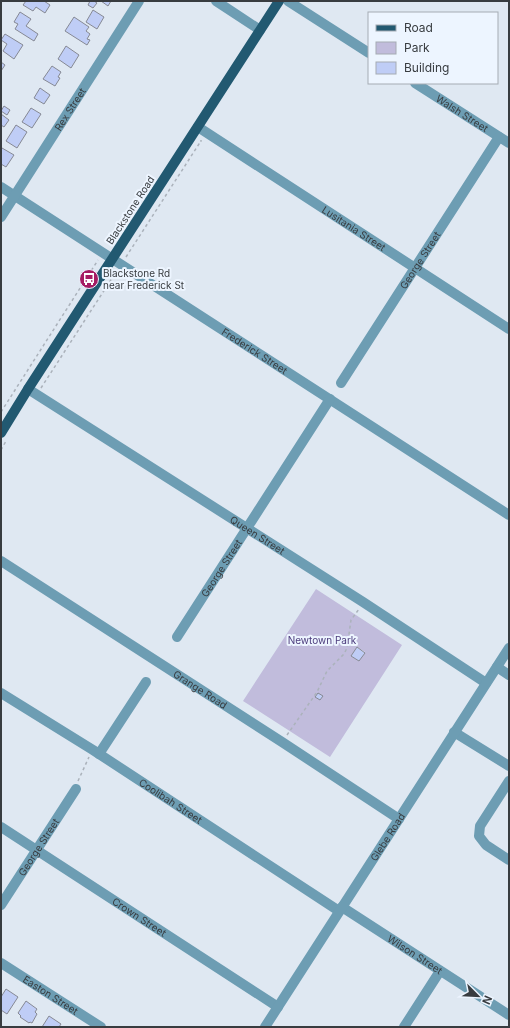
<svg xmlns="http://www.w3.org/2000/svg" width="510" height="1028" font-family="Inter,sans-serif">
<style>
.green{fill:#c1bcdc;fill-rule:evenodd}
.building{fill:#bfcdf6;stroke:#868994}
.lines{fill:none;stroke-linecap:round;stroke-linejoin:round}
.path{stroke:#abb2bb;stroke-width:1.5;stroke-dasharray:3 3;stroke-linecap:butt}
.minor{stroke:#6d9db3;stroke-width:10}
.major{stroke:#225971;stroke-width:10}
.labels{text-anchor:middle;stroke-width:4;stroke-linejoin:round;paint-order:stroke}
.street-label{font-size:10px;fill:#383c40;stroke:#edf5ff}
.poi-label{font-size:10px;fill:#383c40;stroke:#edf5ff;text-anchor:start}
.park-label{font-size:10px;fill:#4b3b7c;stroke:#edf5ff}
</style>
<rect width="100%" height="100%" fill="#dfe8f2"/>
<path class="green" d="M316,589L402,645L330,757L243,701ZM357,647L365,652L359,661L351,656Z"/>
<path class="building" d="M26,1H44L50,5L45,13L36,7L33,11L23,5Z
M90,1H94L97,3L93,8L88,5Z
M101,1H111L108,6Z
M93,10L104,17L97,29L86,22Z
M20,12L31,19L26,26L38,34L34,41L15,29L18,24L14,22Z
M74,17L89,27L86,31L90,34L87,39L90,40L87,45L65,31Z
M5,34L23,45L14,59L3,51L7,44L1,40Z
M66,46L79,55L71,68L58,59Z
M1,62L5,65L1,71Z
M52,66L61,72L58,77L60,78L55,86L43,79Z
M40,88L50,95L44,104L34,98Z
M4,106L10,110L7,115L1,111Z
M31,108L41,114L32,128L22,122Z
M1,114L9,120L4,127L1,125Z
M16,125L27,132L17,148L6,141Z
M2,148L14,155L6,167L1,164V150Z
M357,647L365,653L359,661L351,656Z
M318,693L323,696L320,700L315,697Z
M6,989L18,997L7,1014L1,1010V997Z
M26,1001L37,1009L35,1012L37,1014L32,1023L30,1022L29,1023L20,1017L21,1016L18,1013Z
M49,1016L61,1024L59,1027H42Z"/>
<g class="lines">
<path class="path" d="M126,257L199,144L201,143V140
M41,388L116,272
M1,412L98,260
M1,450L6,441
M287,735L317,692L327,671L344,654L347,648L351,620L359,609
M78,781L89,757"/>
<g class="minor">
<path d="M216,1L260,30"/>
<path d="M288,1L369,53"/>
<path id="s1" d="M415,83L509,143"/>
<path id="s2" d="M198,127L509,329"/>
<path id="s3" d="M1,187L509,515"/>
<path id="s4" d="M1,217L139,1"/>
<path id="s5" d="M341,383L499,137"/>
<path id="s6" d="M28,389L363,602L486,683"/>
<path id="s7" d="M1,561L282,742L399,819"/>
<path id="s8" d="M177,637L330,399"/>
<path d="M497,667L509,675"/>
<path id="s9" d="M1,693L93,750L339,911"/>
<path d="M454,732L509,766"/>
<path d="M99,754L146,682"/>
<path d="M509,781L480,826L479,836L486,845L509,860"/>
<path id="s10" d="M1,827L278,1007"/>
<path id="s11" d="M1,905L76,789"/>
<path id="s12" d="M342,907L509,1015"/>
<path id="s13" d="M1,963L101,1027"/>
<path id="s14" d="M265,1027L509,648"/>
<path d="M404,1027L440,971"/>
</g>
<path class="major" d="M1,433L28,389L279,1"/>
</g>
<defs>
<g id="bus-disc" transform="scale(1)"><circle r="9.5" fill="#a51b63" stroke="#edf5ff"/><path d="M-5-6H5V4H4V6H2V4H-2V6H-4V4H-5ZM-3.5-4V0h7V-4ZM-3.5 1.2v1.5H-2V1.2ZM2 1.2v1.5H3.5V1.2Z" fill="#fff"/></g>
</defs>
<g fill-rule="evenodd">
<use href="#bus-disc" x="89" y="279"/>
</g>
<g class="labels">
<g class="street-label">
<text dy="4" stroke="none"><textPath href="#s4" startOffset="128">Rex Street</textPath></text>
<text dy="4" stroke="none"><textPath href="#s1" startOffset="56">Walsh Street</textPath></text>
<text transform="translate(130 210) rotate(-57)" y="4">Blackstone Road</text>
<text dy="4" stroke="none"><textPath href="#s2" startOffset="186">Lusitania Street</textPath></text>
<text dy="4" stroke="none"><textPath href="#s5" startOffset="146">George Street</textPath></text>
<text dy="4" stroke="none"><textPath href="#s3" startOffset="302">Frederick Street</textPath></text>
<text dy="4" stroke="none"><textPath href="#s6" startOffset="272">Queen Street</textPath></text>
<text dy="4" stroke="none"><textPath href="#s8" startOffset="82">George Street</textPath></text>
<text dy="4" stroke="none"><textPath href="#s7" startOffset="237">Grange Road</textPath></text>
<text dy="4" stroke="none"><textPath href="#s9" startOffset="201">Coolibah Street</textPath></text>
<text dy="4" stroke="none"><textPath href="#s14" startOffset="226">Glebe Road</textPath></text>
<text dy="4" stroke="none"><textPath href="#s11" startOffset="69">George Street</textPath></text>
<text dy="4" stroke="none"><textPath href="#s10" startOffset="165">Crown Street</textPath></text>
<text dy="4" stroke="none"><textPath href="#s12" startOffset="87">Wilson Street</textPath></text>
<text dy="4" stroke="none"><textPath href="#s13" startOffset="59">Easton Street</textPath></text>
</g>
<g class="poi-label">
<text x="103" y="277">Blackstone Rd<tspan x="103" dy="12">near Frederick St</tspan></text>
</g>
<g class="park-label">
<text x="322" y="644">Newtown Park</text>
</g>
</g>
<rect width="510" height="1028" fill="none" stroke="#383c40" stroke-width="4"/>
<rect x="368" y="12" width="130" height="72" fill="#edf5ff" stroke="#a5abb3"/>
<rect x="376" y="25" width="20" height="6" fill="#225971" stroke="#a5abb3"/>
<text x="404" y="32" font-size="12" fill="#383c40">Road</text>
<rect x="376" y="42" width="20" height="12" fill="#c1bcdc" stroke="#a5abb3"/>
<text x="404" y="52" font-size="12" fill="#383c40">Park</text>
<rect x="376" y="62" width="20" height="12" fill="#bfcdf6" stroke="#a5abb3"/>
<text x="404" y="72" font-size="12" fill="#383c40">Building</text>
<g transform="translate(478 996) rotate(114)" stroke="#edf5ff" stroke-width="3" paint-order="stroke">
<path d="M0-3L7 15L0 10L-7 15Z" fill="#383c40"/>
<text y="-6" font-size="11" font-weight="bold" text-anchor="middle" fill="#383c40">N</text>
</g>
</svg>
